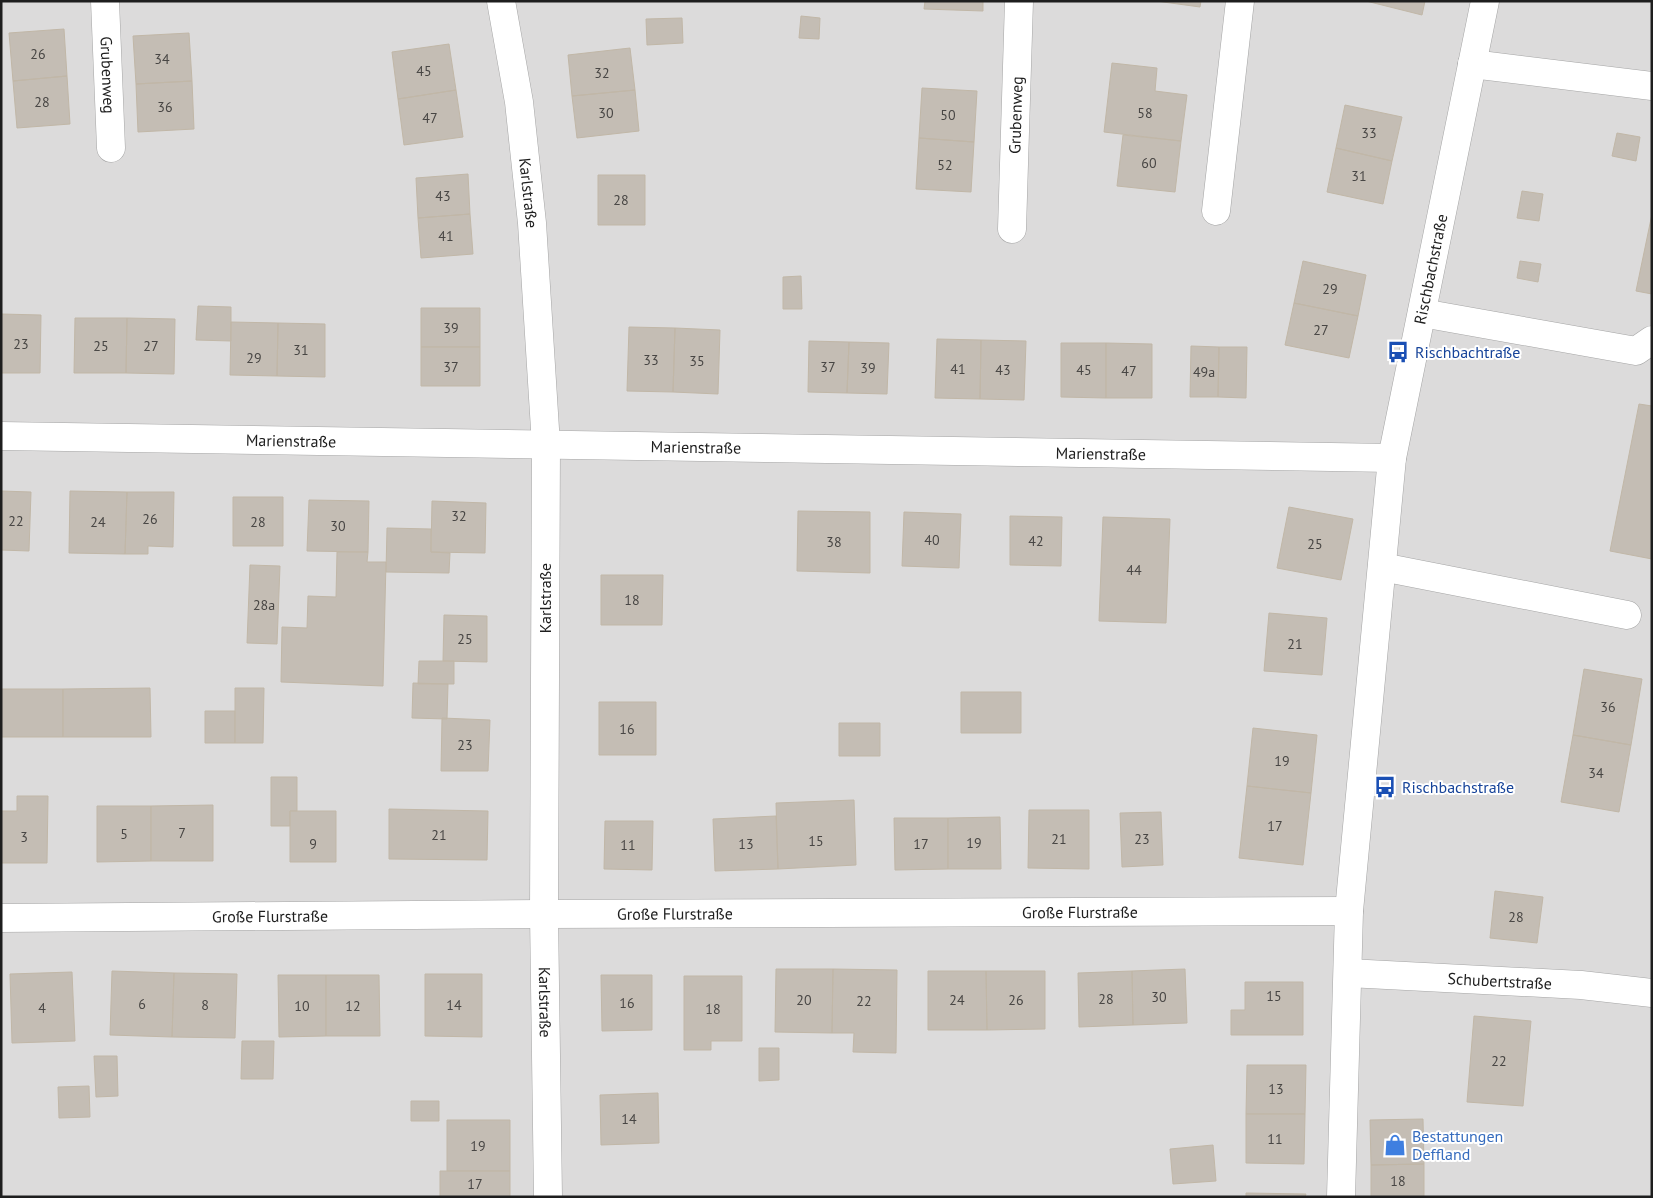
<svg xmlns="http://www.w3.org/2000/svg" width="1653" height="1198" font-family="'PT Sans',sans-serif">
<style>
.residential{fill:#dcdbdb}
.building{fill:#c4bdb4;stroke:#c1b7a7}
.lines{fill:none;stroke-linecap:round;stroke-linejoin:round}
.minor-casing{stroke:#a5a5a5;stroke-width:29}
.minor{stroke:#fff;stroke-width:28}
.labels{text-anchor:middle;stroke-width:4;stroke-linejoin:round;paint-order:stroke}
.number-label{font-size:14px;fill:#484644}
.street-label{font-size:16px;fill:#1e1e1e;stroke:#fff}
.transit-label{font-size:16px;fill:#164399;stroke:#fff;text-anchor:start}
.shop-label{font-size:16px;fill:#366cbe;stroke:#fff;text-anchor:start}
</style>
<rect width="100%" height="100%" fill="#efede4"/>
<path class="residential" d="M1,1H1652V1197H1Z"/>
<path class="building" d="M925,1H983V11L924,9Z
M1156,1H1201L1200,7Z
M1366,1H1425L1422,15Z
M801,16L820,18L819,39L799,38Z
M682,18L683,43L647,45L646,19Z
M64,29L67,76L13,81L9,33Z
M189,33L192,81L136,84L133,36Z
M449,44L456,90L398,99L392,52Z
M630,48L635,90L572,96L568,55Z
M1112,63L1157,68L1155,91L1187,95L1181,141L1104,132Z
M67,76L70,124L17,128L13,81Z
M192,81L194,129L138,132L136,84Z
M922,88L977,91L974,142L919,138Z
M456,90L463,137L404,145L398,99Z
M635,90L639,131L577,138L572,96Z
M1345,105L1402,117L1392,161L1336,148Z
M1617,133L1640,137L1636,161L1612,156Z
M1123,135L1181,141L1175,192L1117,186Z
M919,138L974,142L971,192L916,189Z
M1336,148L1392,161L1383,204L1327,192Z
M468,174L470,214L418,218L416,178Z
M598,175H645V225H598Z
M1522,191L1543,194L1539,221L1517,218Z
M470,214L473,254L421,258L418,218Z
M1652,214V294L1636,291Z
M1303,261L1366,275L1358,316L1294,303Z
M1520,261L1541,264L1538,282L1517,278Z
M801,276L802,309H783V277Z
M1294,303L1358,316L1349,358L1285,345Z
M198,306L231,307V341L196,340Z
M421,308H480V347H421Z
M1,314L41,315L40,373H1Z
M75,318H127L126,373H74Z
M127,318L175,319L174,374L126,373Z
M231,322L278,323L277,376L230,375Z
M278,323L325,324V377L277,376Z
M629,327L675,328L673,392L627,391Z
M675,328L720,330L718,394L673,392Z
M937,339L981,340L980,399L935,398Z
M981,340L1026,341L1024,400L980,399Z
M809,341L849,342L847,393L808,392Z
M849,342L889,343L887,394L847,393Z
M1061,343H1106V398L1061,397Z
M1106,343L1152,344V398H1106Z
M1191,346L1219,347L1218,397H1190Z
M421,347H480V386H421Z
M1219,347H1247L1246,398L1218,397Z
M1639,404L1652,406V559L1610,551Z
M1,491L31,492L29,551L1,550Z
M70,491L127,492L125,554L69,553Z
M127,492H174L173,547L148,546V554H125Z
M233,497H283V546H233Z
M309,500L369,501L368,552L307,551Z
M432,501L486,503L485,553L431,552Z
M1289,507L1353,519L1341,580L1277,568Z
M798,511L870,512V573L797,571Z
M904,512L961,514L959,568L902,566Z
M1010,516L1062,517L1061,566L1010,565Z
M1103,517L1170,519L1166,623L1099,621Z
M387,528L431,529V552L450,553L449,573L386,572Z
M337,552H368L367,562H386L383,686L281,682L282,627L307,628L308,596L336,597Z
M250,565L280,566L277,644L247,643Z
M601,575H663L662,625H601Z
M1269,613L1327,618L1322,675L1264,671Z
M444,615L487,616V662L443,661Z
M419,661H454V684H418Z
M1584,669L1642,679L1631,745L1573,735Z
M413,683L448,684L447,719L412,718Z
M150,688L151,737H63V689Z
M235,688H264L263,743H235Z
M1,689H63V737H1Z
M961,692H1021V733H961Z
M599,702H656V755H599Z
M205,711H235V743H205Z
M442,718L490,720L488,771H441Z
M839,723H880V756H839Z
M1253,728L1317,735L1311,793L1247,786Z
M1573,735L1631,745L1619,812L1561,802Z
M271,777H297V811H290V826H271Z
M1247,786L1311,793L1303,865L1239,858Z
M17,796H48L47,863H1V811H17Z
M854,800L856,865L778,869L776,803Z
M213,805V861H151V806Z
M97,806H151V861L97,862Z
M389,809L488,811L487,860L389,859Z
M1029,810H1089V869L1028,868Z
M290,811H336V862H290Z
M1161,812L1163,865L1122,867L1120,813Z
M776,816L778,869L715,871L713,819Z
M1000,817L1001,869H948V818Z
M894,818H948V869L895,870Z
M605,821H653L652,870L604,869Z
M1495,891L1543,897L1537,943L1490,938Z
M776,969H833L832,1033L775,1032Z
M833,969L897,970L896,1053L853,1052L854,1033H832Z
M1185,969L1187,1023L1133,1025L1132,971Z
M112,971L174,973L172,1037L110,1035Z
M928,971H986L987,1030H928Z
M986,971H1045V1029L987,1030Z
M1132,971L1133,1025L1079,1027L1078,973Z
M72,972L75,1041L12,1043L10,974Z
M174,973L237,974L235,1038L172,1037Z
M425,974H482V1037L425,1036Z
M278,975H326V1036L279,1037Z
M326,975H379L380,1036H326Z
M601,975H652V1030L602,1031Z
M684,976H742V1041H711V1050H684Z
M1245,982H1303V1035H1231V1010H1245Z
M1474,1016L1531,1021L1523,1106L1467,1102Z
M242,1041H274L273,1079H241Z
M759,1048H779V1080L759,1081Z
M94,1056H117L118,1096L96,1097Z
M1247,1065H1306L1305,1114H1246Z
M89,1086L90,1117L59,1118L58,1087Z
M658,1093L659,1143L601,1145L600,1095Z
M411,1101H439V1121H411Z
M1246,1114H1305L1304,1164L1246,1163Z
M1423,1119L1424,1164L1371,1165L1370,1120Z
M447,1120H510V1171H447Z
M1213,1145L1216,1181L1173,1184L1170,1149Z
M1424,1164V1197H1371V1165Z
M440,1171H510V1197H440Z
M1246,1193L1306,1194L1305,1197H1246Z"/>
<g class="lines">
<g class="minor-casing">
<g id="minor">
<path id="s1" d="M105,1L111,148"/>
<path id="s2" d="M501,1L519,102L532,223L546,445L544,914L548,1197"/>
<path d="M1472,64L1652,86"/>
<path d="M1216,211L1240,1"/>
<path id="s3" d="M1012,229L1019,1"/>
<path d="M1422,313L1636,351L1652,340"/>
<path id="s4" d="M1,436L1392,458"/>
<path d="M1382,567L1627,615"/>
<path id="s5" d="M1,918L544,914L1349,911"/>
<path id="s6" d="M1348,973L1581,985L1652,993"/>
<path id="s7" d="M1341,1197L1349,911L1392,458L1485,1"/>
</g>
</g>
<use href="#minor" class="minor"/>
</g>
<defs>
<g id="bus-bare" transform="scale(1.725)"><path d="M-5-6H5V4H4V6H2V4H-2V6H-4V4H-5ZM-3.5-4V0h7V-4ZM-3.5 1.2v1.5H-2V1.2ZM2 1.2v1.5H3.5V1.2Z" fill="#1a4fb4" stroke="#fff" stroke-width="2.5" paint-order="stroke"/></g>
<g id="shop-bare" transform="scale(1.725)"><path d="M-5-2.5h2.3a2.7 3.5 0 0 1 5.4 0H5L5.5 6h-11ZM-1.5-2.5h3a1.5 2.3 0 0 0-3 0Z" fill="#3f7fe0" stroke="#fff" stroke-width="2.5" paint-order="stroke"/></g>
</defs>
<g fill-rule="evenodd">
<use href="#bus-bare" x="1398" y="352"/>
<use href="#bus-bare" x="1385" y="787"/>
<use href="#shop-bare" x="1395" y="1145"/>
</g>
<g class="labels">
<g class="number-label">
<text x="38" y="59">26</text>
<text x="162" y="64">34</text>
<text x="424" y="76">45</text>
<text x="602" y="78">32</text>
<text x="42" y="107">28</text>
<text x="165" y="112">36</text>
<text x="606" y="118">30</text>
<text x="1145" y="118">58</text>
<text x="948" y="120">50</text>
<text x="430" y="123">47</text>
<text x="1369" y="138">33</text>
<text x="1149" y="168">60</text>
<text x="945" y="170">52</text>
<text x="1359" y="181">31</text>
<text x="443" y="201">43</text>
<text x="621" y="205">28</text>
<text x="446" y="241">41</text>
<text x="1330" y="294">29</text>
<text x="451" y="333">39</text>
<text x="1321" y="335">27</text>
<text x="21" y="349">23</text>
<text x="101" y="351">25</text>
<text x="151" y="351">27</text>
<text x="301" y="355">31</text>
<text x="254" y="363">29</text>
<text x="651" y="365">33</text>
<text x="697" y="366">35</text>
<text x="451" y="372">37</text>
<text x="828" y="372">37</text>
<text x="868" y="373">39</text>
<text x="958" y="374">41</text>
<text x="1003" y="375">43</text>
<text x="1084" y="375">45</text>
<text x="1129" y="376">47</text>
<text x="1204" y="377">49a</text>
<text x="459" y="521">32</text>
<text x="150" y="524">26</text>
<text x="16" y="526">22</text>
<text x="98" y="527">24</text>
<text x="258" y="527">28</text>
<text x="338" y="531">30</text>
<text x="932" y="545">40</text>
<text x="1036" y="546">42</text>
<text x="834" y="547">38</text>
<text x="1315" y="549">25</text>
<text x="1134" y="575">44</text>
<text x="632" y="605">18</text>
<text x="264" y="610">28a</text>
<text x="465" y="644">25</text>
<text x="1295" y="649">21</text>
<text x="1608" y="712">36</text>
<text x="627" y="734">16</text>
<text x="465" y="750">23</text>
<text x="1282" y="766">19</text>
<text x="1596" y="778">34</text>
<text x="1275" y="831">17</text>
<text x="182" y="838">7</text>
<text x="124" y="839">5</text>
<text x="439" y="840">21</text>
<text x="24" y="842">3</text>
<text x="1059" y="844">21</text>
<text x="1142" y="844">23</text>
<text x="816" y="846">15</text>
<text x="974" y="848">19</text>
<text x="313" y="849">9</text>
<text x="746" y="849">13</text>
<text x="921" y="849">17</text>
<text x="628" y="850">11</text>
<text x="1516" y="922">28</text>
<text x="1274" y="1001">15</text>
<text x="1159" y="1002">30</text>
<text x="1106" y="1004">28</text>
<text x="804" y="1005">20</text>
<text x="957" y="1005">24</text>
<text x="1016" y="1005">26</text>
<text x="864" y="1006">22</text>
<text x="627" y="1008">16</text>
<text x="142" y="1009">6</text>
<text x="205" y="1010">8</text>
<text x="454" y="1010">14</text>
<text x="302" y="1011">10</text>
<text x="353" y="1011">12</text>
<text x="42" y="1013">4</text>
<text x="713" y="1014">18</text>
<text x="1499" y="1066">22</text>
<text x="1276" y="1094">13</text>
<text x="629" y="1124">14</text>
<text x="1275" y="1144">11</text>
<text x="478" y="1151">19</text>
<text x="1398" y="1186">18</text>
<text x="475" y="1189">17</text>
</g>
<g class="street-label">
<text dy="6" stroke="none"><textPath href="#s1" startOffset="74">Grubenweg</textPath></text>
<text dy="6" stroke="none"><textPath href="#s3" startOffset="114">Grubenweg</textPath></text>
<text dy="6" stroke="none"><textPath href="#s2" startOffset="194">Karlstraße</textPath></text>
<text dy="6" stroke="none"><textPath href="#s7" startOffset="934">Rischbachstraße</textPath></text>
<text dy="6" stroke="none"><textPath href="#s4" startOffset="290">Marienstraße</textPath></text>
<text dy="6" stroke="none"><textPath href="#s4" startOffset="695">Marienstraße</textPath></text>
<text dy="6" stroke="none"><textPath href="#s4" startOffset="1100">Marienstraße</textPath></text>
<text transform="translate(545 598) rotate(-90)" y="6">Karlstraße</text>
<text dy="6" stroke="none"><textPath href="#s5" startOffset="1079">Große Flurstraße</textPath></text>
<text dy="6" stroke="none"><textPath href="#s5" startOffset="674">Große Flurstraße</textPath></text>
<text dy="6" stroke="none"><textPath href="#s5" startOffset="269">Große Flurstraße</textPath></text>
<text dy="6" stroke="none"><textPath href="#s6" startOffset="152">Schubertstraße</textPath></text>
<text dy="6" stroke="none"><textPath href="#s2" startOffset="1004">Karlstraße</textPath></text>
</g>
<g class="transit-label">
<text x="1415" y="358">Rischbachtraße</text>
<text x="1402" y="793">Rischbachstraße</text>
</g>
<g class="shop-label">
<text x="1412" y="1142">Bestattungen<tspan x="1412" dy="18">Deffland</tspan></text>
</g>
</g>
<rect width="1653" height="1198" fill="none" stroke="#1e1e1e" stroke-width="5"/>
</svg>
